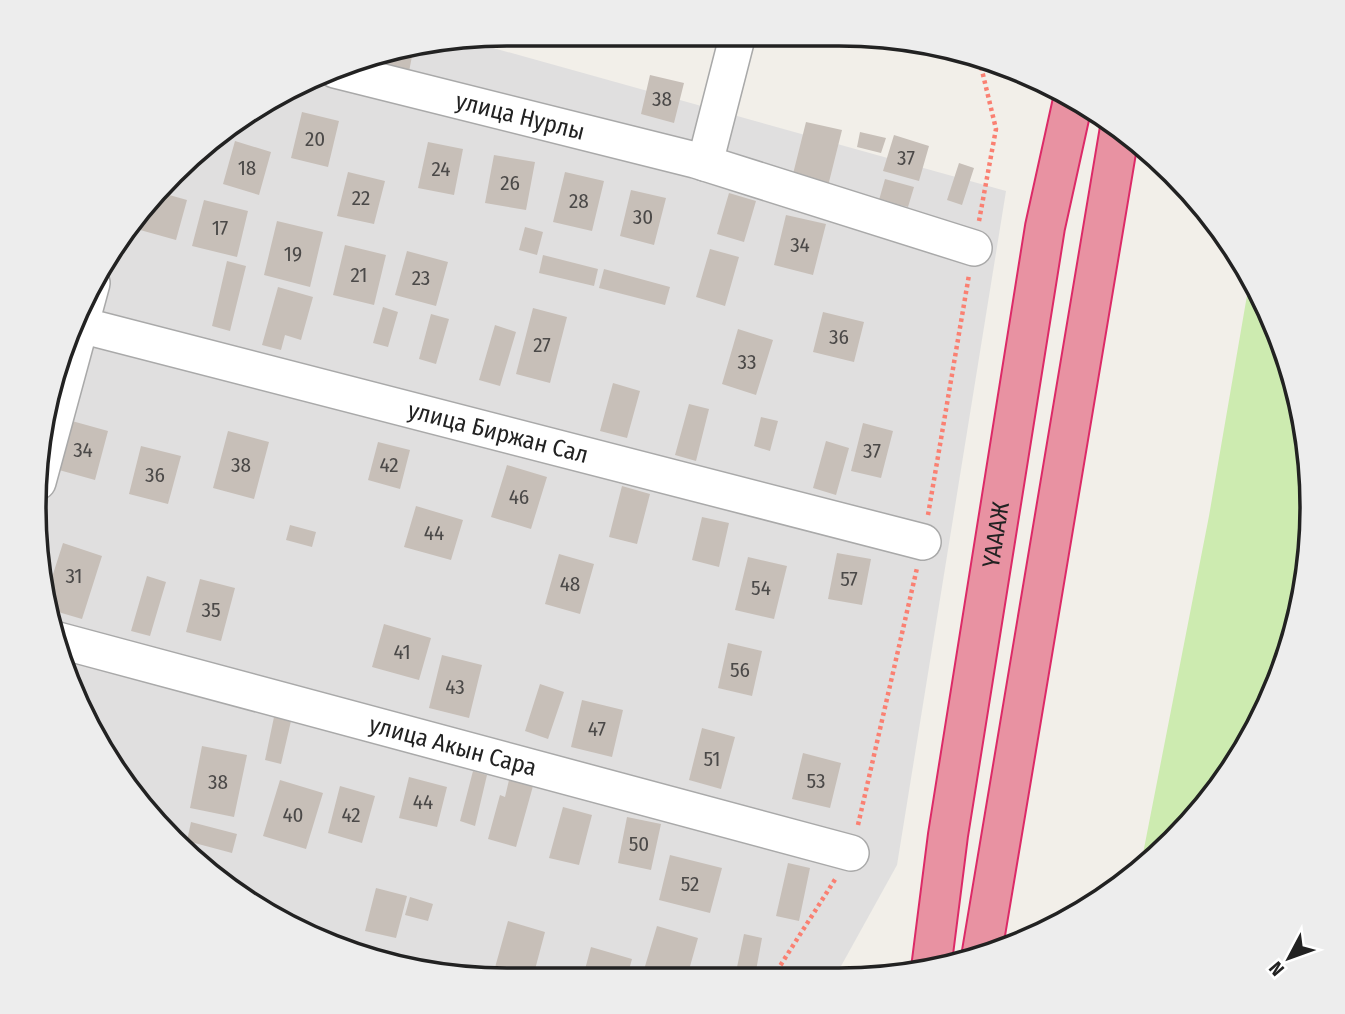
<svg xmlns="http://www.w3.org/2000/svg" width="1345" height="1014" font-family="'Fira Sans Condensed',sans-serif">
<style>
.residential{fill:#e0dfdf}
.grass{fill:#cdebb0}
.building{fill:#c7bfb8}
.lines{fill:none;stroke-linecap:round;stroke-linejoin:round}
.minor-casing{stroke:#a9a9a9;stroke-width:38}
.highway-casing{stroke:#dc2a67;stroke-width:42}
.path{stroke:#fa8072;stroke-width:4.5;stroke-dasharray:3.5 3.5;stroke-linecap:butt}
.minor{stroke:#fff;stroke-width:35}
.highway{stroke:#e892a2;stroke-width:38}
.labels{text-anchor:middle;stroke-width:6;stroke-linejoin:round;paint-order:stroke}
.number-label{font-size:21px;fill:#4b4948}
.street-label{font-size:24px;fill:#222;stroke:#fff}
.rim{fill:none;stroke:#222;stroke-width:3.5}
</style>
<rect width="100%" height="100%" fill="#f2efe9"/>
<path class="residential" d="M461,39L1006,191L897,865L835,977H445L354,955L244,901L172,842L113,771L59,660L34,538L42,414L82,297L151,194L270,97L384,50Z"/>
<path class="grass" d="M1250,278L1276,325L1303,414L1312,507L1303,599L1276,688L1232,770L1173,842L1140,869L1209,516Z"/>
<path class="building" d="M388,49L412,56L408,77L375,70L379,52Z
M650,75L684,83L674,123L641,114Z
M302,112L339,121L328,167L291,158Z
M806,122L842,130L828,186L793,174Z
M860,132L886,138L881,153L857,147Z
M894,135L929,146L919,181L883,171Z
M235,141L271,152L259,195L223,184Z
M428,142L463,149L454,195L418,188Z
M494,155L535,162L526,210L485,203Z
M959,163L974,168L962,205L947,200Z
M348,172L385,181L374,224L337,216Z
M565,172L604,181L592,231L553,222Z
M885,179L914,187L908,207L879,200Z
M631,190L666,198L654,245L620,236Z
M155,191L187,200L176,240L133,228L137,216Z
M729,193L756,201L744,242L717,234Z
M204,200L248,211L237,257L192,246Z
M786,215L826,224L813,275L774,265Z
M277,221L323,232L310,287L264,275Z
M525,227L543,232L537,255L519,250Z
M345,245L386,255L374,305L333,295Z
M710,249L739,257L725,306L696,297Z
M407,251L448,262L436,306L395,295Z
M543,255L598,269L594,286L539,273Z
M227,261L246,266L230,331L212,326Z
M604,269L670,287L665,305L599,288Z
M278,287L313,297L301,340L285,335L281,350L262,345Z
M383,307L398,312L388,347L373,343Z
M533,308L567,317L550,383L516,374Z
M823,312L864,322L854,362L813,352Z
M431,314L449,319L436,364L419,359Z
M495,325L516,332L500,386L479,380Z
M738,329L773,340L756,395L722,384Z
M613,383L640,391L627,438L600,431Z
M689,404L709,409L696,461L675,455Z
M761,417L778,421L770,451L754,446Z
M72,421L108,431L95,480L59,470Z
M863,423L893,431L881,478L851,471Z
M228,431L269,442L254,499L213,488Z
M826,441L849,448L836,495L813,488Z
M378,442L410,450L400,489L368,480Z
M141,446L181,456L168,504L129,494Z
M507,465L547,477L531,529L491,517Z
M622,486L650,494L637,544L609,537Z
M416,506L463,520L451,560L404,547Z
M702,517L729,523L719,567L692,560Z
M290,525L316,532L312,547L286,540Z
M63,543L102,556L82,619L48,609L46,596Z
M837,553L871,559L862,605L828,599Z
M559,554L594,564L580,614L545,604Z
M748,557L787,566L774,619L735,610Z
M147,576L166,582L150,636L131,631Z
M200,579L235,588L221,641L186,632Z
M384,624L431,638L419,680L372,667Z
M728,643L762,651L752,696L718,688Z
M442,655L482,665L469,718L429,708Z
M540,684L564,692L548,739L525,731Z
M582,700L623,710L612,757L571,747Z
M274,717L291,721L281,764L265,760Z
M702,728L735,737L721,789L689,780Z
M202,746L247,755L234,817L190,808Z
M803,753L841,763L830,808L792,799Z
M473,771L487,775L475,826L460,821Z
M409,777L447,787L437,827L399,818Z
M280,780L323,793L306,849L263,836Z
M509,780L533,786L516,847L488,839L500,795L505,797Z
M340,786L375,796L362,843L328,833Z
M563,807L592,815L579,865L549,858Z
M627,817L661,824L651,870L618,863Z
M191,822L237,834L232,853L187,841Z
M670,855L722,868L710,913L659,900Z
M788,863L810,868L799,921L776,916Z
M376,888L407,896L396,938L365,931Z
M410,897L433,904L428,921L405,915Z
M508,921L545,932L533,977H513L494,971Z
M657,926L698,938L687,977H655L643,973Z
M744,934L762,938L755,976L736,972Z
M591,947L632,959L627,977H583Z"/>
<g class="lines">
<g class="minor-casing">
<g id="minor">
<path id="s1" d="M335,70L695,160L974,248"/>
<path d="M705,163L738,34"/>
<path id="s2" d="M73,323L923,542"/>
<path d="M38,482L92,283"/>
<path id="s3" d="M54,639L851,853"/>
</g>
</g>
<g class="highway-casing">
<g id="highway">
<path d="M981,958L1120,128"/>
<path id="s4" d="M931,969L948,835L1045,227L1073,100"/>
</g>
</g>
<path class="path" d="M979,221L996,129L979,58
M928,515L969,275
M858,825L917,568
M773,977L836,878"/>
<use href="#minor" class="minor"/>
<use href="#highway" class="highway"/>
</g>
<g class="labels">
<g class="number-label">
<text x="662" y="106">38</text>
<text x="315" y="146">20</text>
<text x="906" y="165">37</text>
<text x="247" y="175">18</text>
<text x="441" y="176">24</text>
<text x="510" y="190">26</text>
<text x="361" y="205">22</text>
<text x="579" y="208">28</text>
<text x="643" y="224">30</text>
<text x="220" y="235">17</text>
<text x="800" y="252">34</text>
<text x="293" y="261">19</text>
<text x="359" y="282">21</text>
<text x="421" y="285">23</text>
<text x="839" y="344">36</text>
<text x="542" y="352">27</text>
<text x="747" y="369">33</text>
<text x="83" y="457">34</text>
<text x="872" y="458">37</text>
<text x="241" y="472">38</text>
<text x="389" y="472">42</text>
<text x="155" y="482">36</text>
<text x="519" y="504">46</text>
<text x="434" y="540">44</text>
<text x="74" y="583">31</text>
<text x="849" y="586">57</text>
<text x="570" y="591">48</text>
<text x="761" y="595">54</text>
<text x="211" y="617">35</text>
<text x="402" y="659">41</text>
<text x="740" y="677">56</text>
<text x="455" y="694">43</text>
<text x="597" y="736">47</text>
<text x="712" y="766">51</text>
<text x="816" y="788">53</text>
<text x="218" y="789">38</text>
<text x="423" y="809">44</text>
<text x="293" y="822">40</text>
<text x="351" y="822">42</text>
<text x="639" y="851">50</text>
<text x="690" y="891">52</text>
</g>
<g class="street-label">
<text dy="8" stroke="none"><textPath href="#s1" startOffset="191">улица Нурлы</textPath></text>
<text dy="8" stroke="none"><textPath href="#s2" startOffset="439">улица Биржан Сал</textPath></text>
<text dy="8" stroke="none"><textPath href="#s4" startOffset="439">ҮАААЖ</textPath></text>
<text dy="8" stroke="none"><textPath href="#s3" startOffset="413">улица Акын Сара</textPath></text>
</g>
</g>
<path d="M0 0H1345V1014H0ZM507 46H839A461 461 0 0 1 1300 507V507A461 461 0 0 1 839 968H507A461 461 0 0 1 46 507V507A461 461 0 0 1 507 46Z" fill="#ededed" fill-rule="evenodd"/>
<path class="rim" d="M507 46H839A461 461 0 0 1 1300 507V507A461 461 0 0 1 839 968H507A461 461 0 0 1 46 507V507A461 461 0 0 1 507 46Z"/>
<g transform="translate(1289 958) rotate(229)" stroke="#ffffff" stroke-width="5" paint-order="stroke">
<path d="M0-5L12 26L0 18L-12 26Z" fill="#222222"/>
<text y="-10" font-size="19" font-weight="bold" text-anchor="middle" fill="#222222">N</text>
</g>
</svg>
